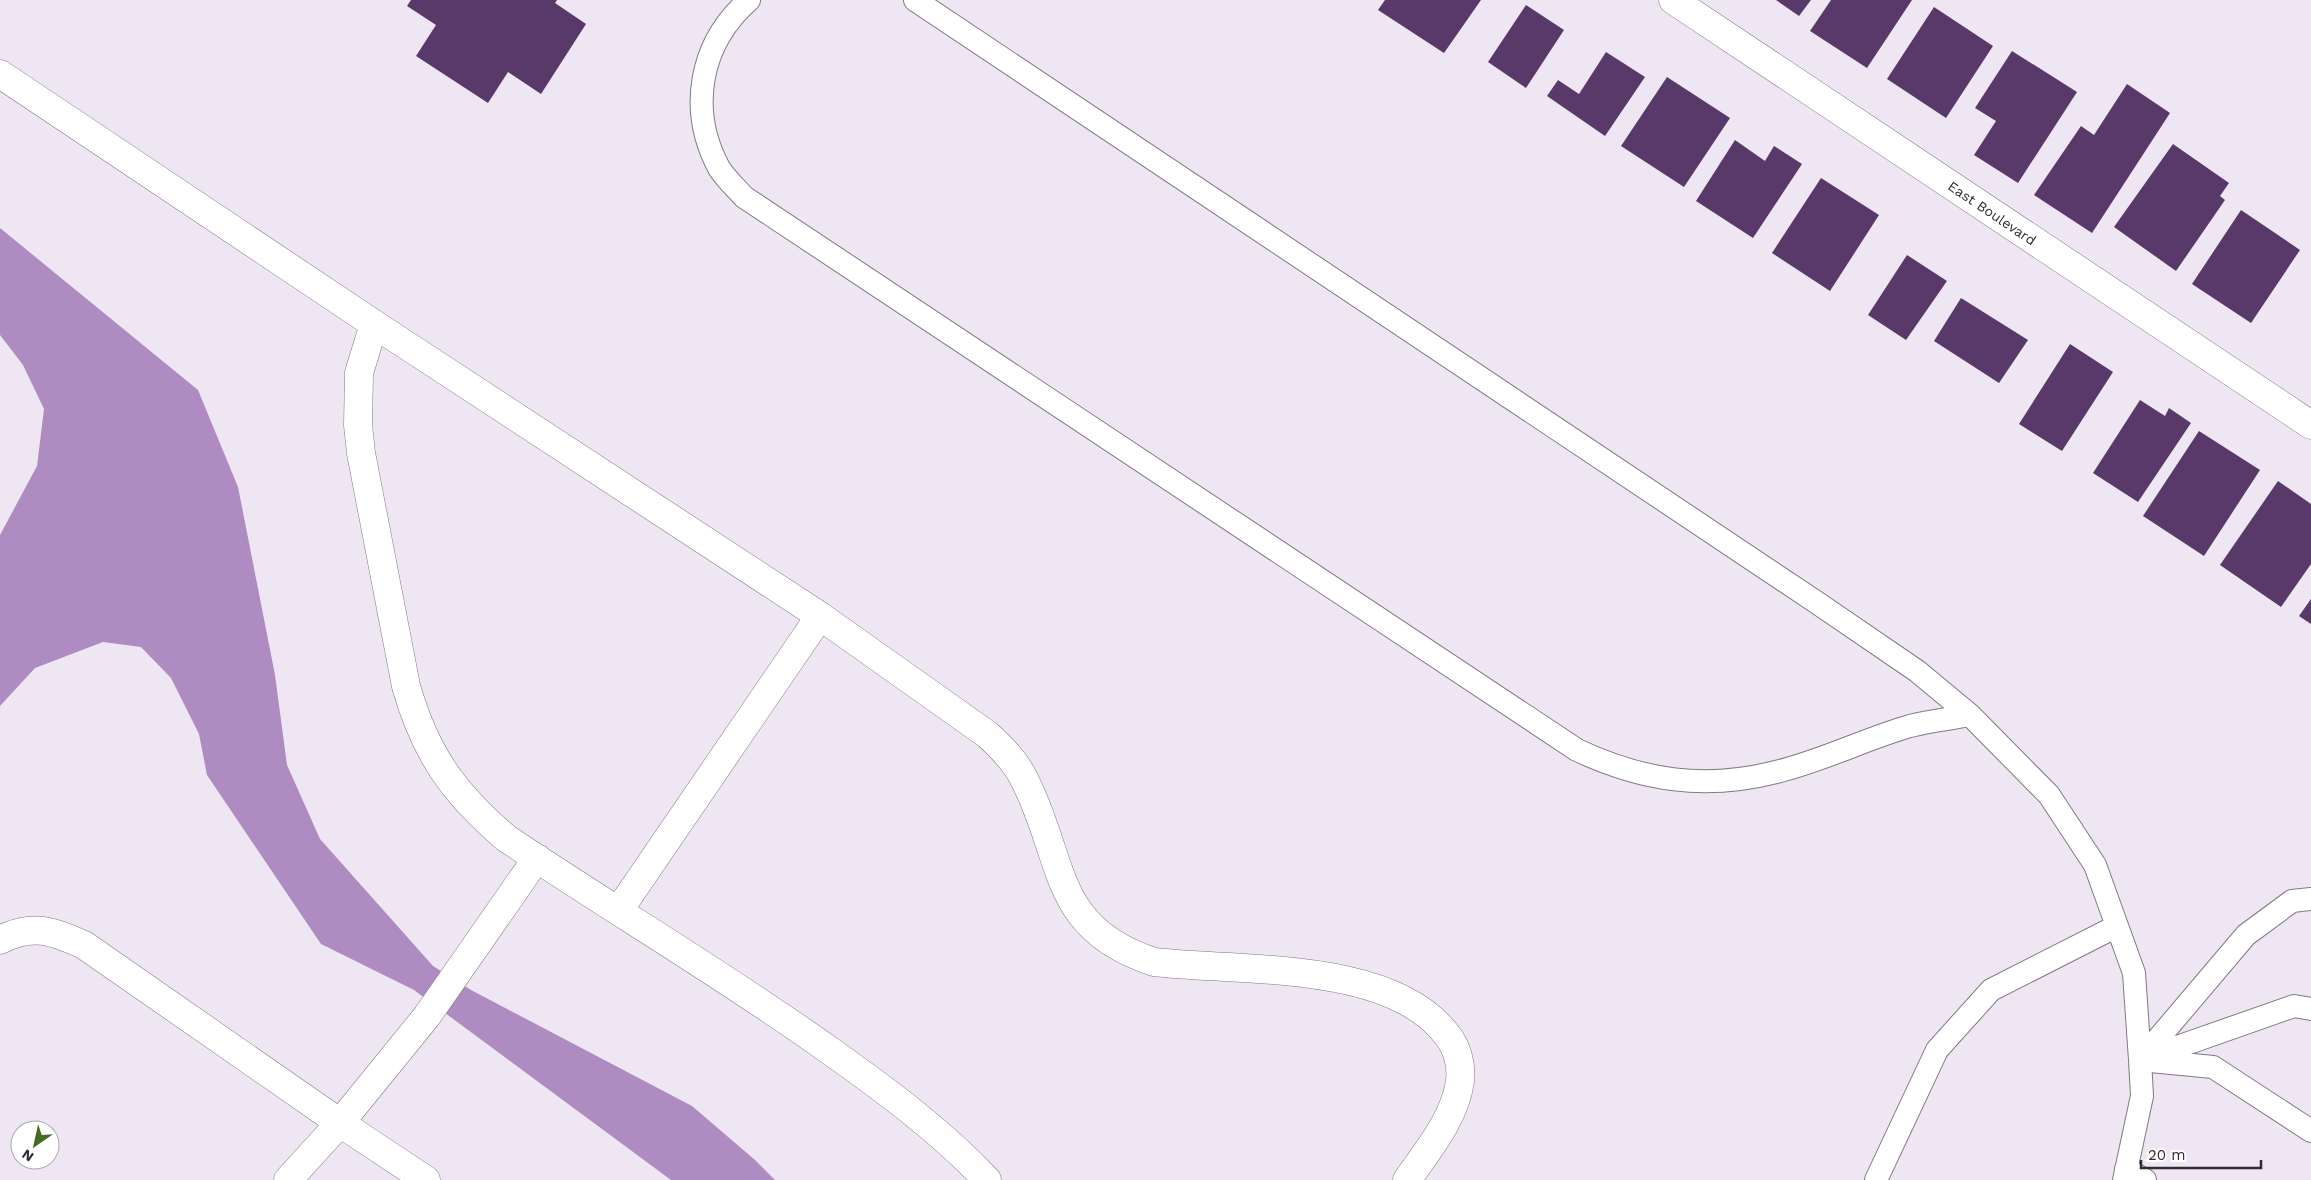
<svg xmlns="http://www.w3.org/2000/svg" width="2311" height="1180" font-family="'Work Sans',sans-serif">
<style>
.water{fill:#ae8bc1}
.building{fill:#59396a}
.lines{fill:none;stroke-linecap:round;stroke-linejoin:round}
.lane-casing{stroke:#807984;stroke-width:24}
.street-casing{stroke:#807984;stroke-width:29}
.lane{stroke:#fff;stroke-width:22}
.street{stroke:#fff;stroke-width:28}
.labels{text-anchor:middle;stroke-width:5;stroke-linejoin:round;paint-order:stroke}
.street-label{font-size:14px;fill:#2f2d31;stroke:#fff}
</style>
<rect width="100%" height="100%" fill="#eee6f2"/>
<path class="water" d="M0,228L198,390L238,487L275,675L287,765L320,839L433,966L471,990L692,1106L755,1160L775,1180H671L414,990L321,944L207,775L199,734L171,678L141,647L103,642L35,668L0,706V535L37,466L44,409L23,365L0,335Z"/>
<path class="building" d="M411,0H557L555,3L586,24L541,94L508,72L488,103L416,56L436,25L407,6Z
M1385,0H1481L1444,53L1378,10Z
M1776,0H1811L1799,16Z
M1831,0H1912L1867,68L1810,31Z
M1526,5L1564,30L1526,88L1488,62Z
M1934,7L1993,46L1946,118L1887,79Z
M2012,51L2077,92L2018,183L1974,155L1996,121L1975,108Z
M1606,52L1645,77L1605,136L1547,96L1558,80L1579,94Z
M1667,77L1730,118L1684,187L1621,146Z
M2127,84L2170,113L2092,233L2034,195L2081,126L2094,135Z
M1735,140L1765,161L1774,146L1802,164L1753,238L1696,201Z
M2173,144L2229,183L2220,196L2225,200L2176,271L2114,227Z
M1821,178L1879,215L1830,291L1772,253Z
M2241,210L2300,250L2251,323L2192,284Z
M1907,255L1947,281L1906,340L1868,315Z
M1961,298L2028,340L1999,383L1934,341Z
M2070,344L2113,372L2062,451L2019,424Z
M2140,400L2165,416L2169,408L2191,423L2138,502L2093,473Z
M2199,431L2260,470L2204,556L2143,516Z
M2278,481L2311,504V564L2281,607L2220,565Z
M2311,599V624L2299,616Z"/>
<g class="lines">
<g class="lane-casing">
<path id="lane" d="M749,0C699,44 688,110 719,168C725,178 736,188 744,197L1577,750C1643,781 1705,790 1776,772C1822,761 1865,739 1910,726C1929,721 1950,719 1970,715
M915,0L1816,602L1917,671L1970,715L2049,795L2095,865L2134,973L2140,1060
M2146,1058L2294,1006L2311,1009
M2140,1060L2213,1067L2311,1131
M2126,1169L2145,1180
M1876,1180L1937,1050L1991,990L2117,926
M2124,1180L2142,1096L2140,1060L2246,935L2292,901L2311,899"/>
</g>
<g class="street-casing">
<path id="street" d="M1673,0L2311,425
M0,74L374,324L820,616L988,735C1002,748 1016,762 1024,779C1066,860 1050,928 1154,962C1239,972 1391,960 1447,1035C1457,1047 1462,1065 1460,1081C1455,1118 1428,1150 1407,1180
M374,324L359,373L358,425L361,453L406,686C425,753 453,793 506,838C613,910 724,975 829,1050C885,1090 940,1130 987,1180
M619,910L820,616
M0,940C32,923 53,931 84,945L340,1123L426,1180
M288,1180L340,1123L427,1016L537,858"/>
</g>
<use href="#lane" class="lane"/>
<use href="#street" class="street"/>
</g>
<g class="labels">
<g class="street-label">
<text transform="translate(1992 213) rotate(34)" y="5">East Boulevard</text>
</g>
</g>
<g transform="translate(35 1145) rotate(214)"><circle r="24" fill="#ffffff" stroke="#acabad"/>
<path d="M0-4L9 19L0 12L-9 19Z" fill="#446a24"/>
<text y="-8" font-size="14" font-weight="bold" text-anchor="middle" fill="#2f2d31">N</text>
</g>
<path d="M2141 1160v8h120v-8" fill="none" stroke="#2f2d31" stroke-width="2.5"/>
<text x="2148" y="1160" font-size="15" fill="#2f2d31" stroke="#ffffff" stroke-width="4" paint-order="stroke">20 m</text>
</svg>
